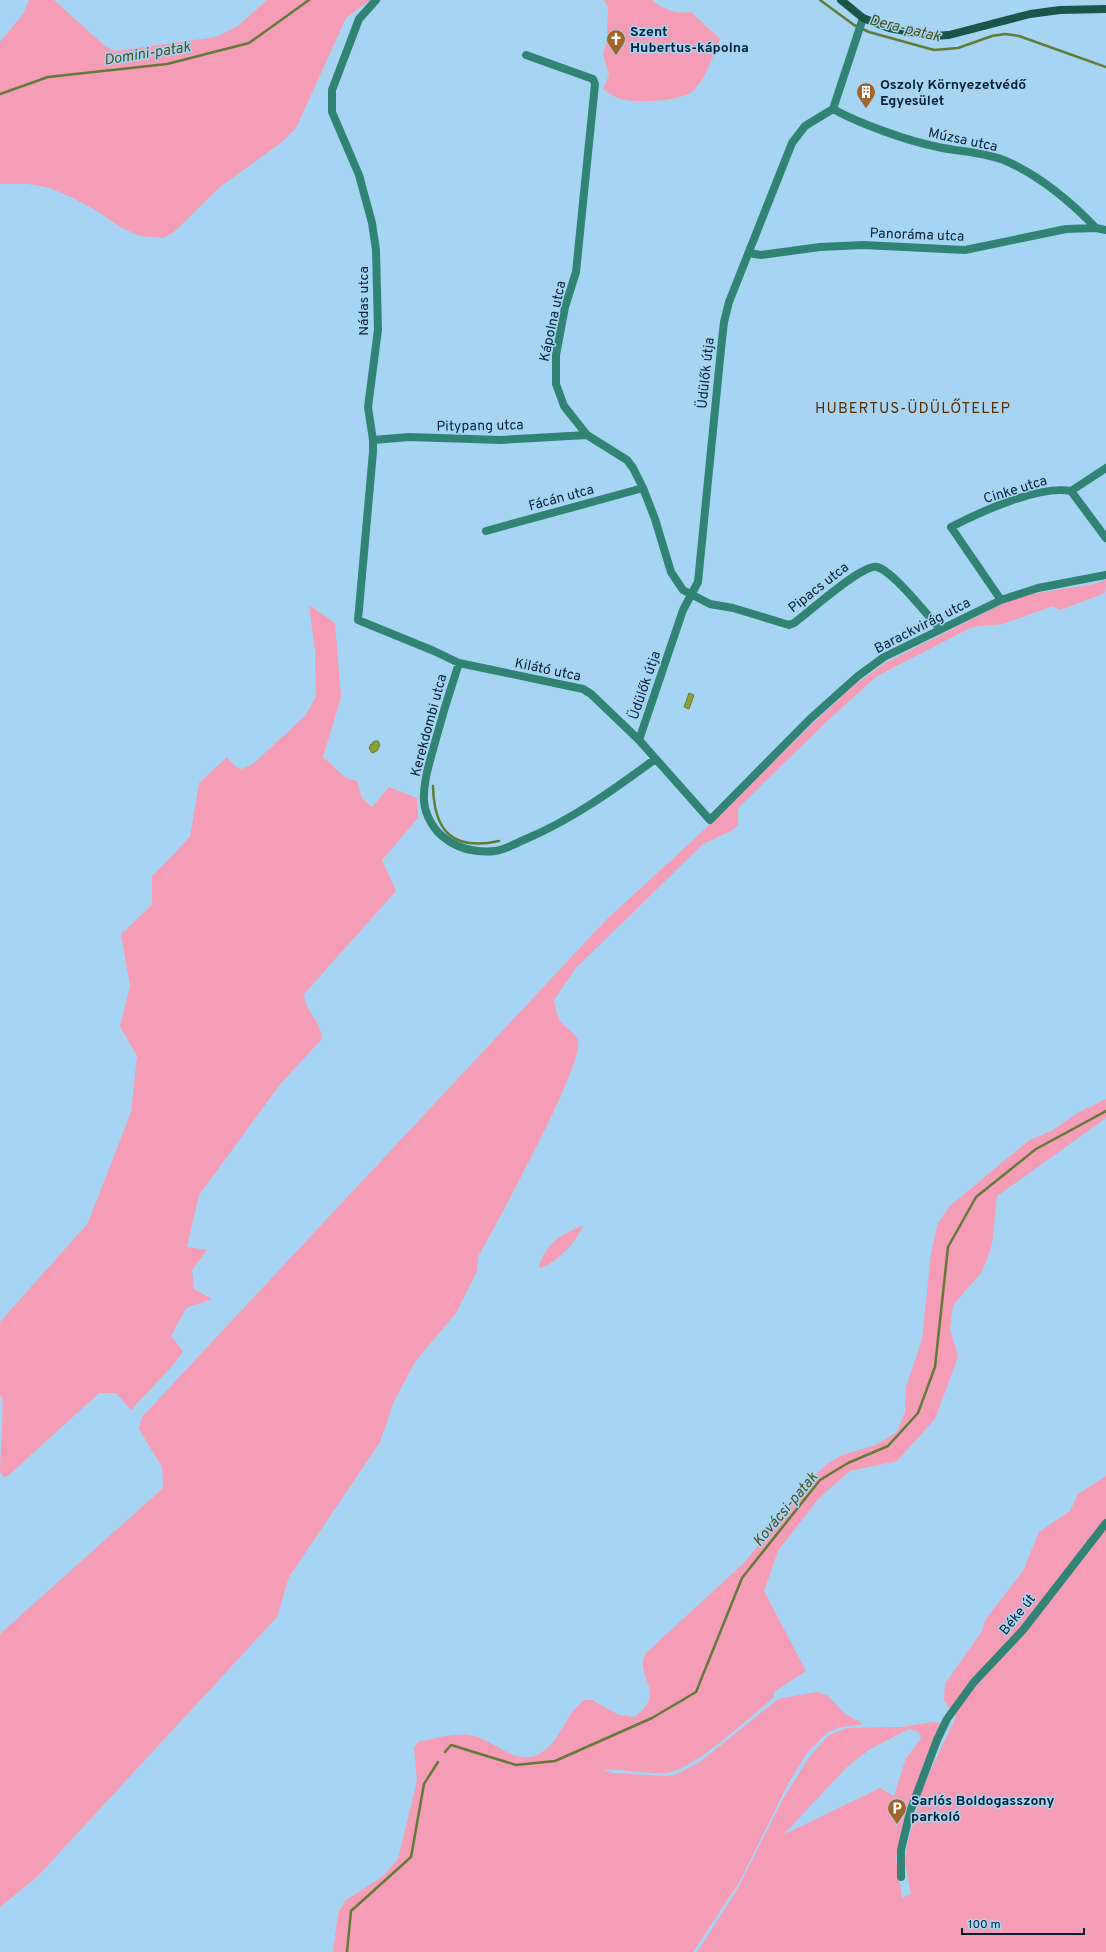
<svg xmlns="http://www.w3.org/2000/svg" width="1106" height="1952" font-family="Overpass,sans-serif">
<style>
.green{fill:#f59cb7;fill-rule:evenodd}
.water{fill:#8ba135;stroke:#627b36}
.lines{fill:none;stroke-linecap:round;stroke-linejoin:round}
.stream{stroke:#627b36;stroke-width:2.5}
.street{stroke:#318376;stroke-width:8}
.secondary{stroke:#1a554b;stroke-width:8}
.labels{text-anchor:middle;stroke-width:3;stroke-linejoin:round;paint-order:stroke}
.poi-label{font-size:14px;font-weight:bold;fill:#022337;stroke:#a8d4f4;text-anchor:start}
.street-label{font-size:14px;fill:#022337;stroke:#a8d4f4}
.water-label{font-size:15px;font-style:italic;fill:#46521b;stroke:#a8d4f4}
.neighbourhood-label{font-size:15px;letter-spacing:1px;fill:#572e01;stroke:#a8d4f4}
</style>
<rect width="100%" height="100%" fill="#a8d4f4"/>
<path class="green" d="M29,0H54L105,46L115,51L216,37L238,26L267,0H370L346,18L296,128L282,142L220,187L174,232L163,238L140,236L122,228L97,211L73,198L50,188L28,184H0V42L23,14Z
M604,0H652C664,10 676,14 691,12L720,39C713,55 707,76 695,89C684,102 634,104 618,98C613,96 608,92 603,89L609,75L603,54L607,40L608,7Z
M1106,580L1105,593L1060,610L1053,606L1003,624L972,627L877,676L825,723L738,808V825L731,831L703,844L575,969L554,1000C555,1007 557,1015 560,1021C565,1027 576,1034 578,1041C585,1063 494,1228 478,1257L477,1271L456,1313L415,1362L394,1401L380,1442L289,1577L277,1617L37,1877L0,1907V1634L163,1488L162,1467L139,1429L142,1417L605,921L704,830L792,743L853,686L885,663L1018,596L1094,584Z
M309,605L335,623L341,697L323,757L346,778L357,781L362,798L372,807L389,787L417,798L418,818L382,860L396,891L304,994C305,1013 321,1019 322,1039L281,1083L199,1195L187,1247L207,1250L192,1270L194,1289L212,1299L186,1308L171,1336L183,1351L174,1364L131,1410L116,1393H99L9,1475L4,1477L0,1472C0,1446 4,1421 2,1395L0,1397V1322L88,1223L131,1112L137,1056L120,1026L130,987L121,934L152,905V876L190,837L199,783L227,757L236,767L242,769L253,764L305,716L316,697L315,650Z
M1106,1099V1118L997,1196L992,1245L982,1272L953,1305L950,1328L958,1357L935,1419L897,1461L850,1471L819,1498L778,1551L764,1591L806,1671L774,1692V1697C751,1716 692,1772 665,1773C645,1774 624,1769 604,1770L613,1773L664,1776L675,1775L700,1762L778,1699L817,1692L828,1696L845,1714L864,1724L842,1727L828,1732L807,1753L788,1784L740,1881L693,1952H333L338,1913L345,1901L383,1876L398,1859L417,1781L414,1748L418,1742C434,1739 452,1733 469,1735C495,1738 518,1772 545,1750C561,1738 566,1714 584,1700H592L619,1715L635,1717C669,1691 632,1676 646,1653L745,1562L804,1486L827,1464L842,1455L876,1445L897,1432L905,1412L906,1387L922,1340L931,1253L938,1223L950,1206L1028,1141L1053,1130L1079,1112Z
M582,1226L583,1227C573,1245 560,1260 541,1268L539,1267C547,1242 558,1236 582,1226Z
M1106,1476V1952H697L737,1890L784,1797L810,1756L829,1735L847,1728L902,1727L932,1722L942,1723L905,1814L896,1858L902,1898L911,1894L905,1862L908,1841L924,1784L956,1717L944,1700L945,1684L982,1631L985,1620L1023,1571L1039,1532L1070,1511L1078,1494ZM909,1729L919,1732L921,1739L906,1758L894,1796L880,1788L783,1835L847,1767L870,1749Z"/>
<path class="water" d="M689,693L694,695L689,709L684,707Z
M375,741H378L380,745L377,751L372,753L369,748L371,744L373,745L372,743Z"/>
<g class="lines">
<path class="stream" d="M820,0L854,25L869,32L934,50L958,48L992,36L1005,34L1019,36L1106,67
M0,94L48,77L167,64L249,43L309,0
M433,786C434,832 453,851 499,841
M445,1752L451,1745L516,1765L555,1761L652,1718L696,1692L742,1578L820,1480L848,1463L888,1446L918,1413L935,1367L948,1247L976,1197L1036,1149L1106,1111
M347,1952L351,1911L411,1857L424,1784L438,1762"/>
<path class="street" d="M376,0L359,19L332,90V112L359,175L372,223L376,250L378,330L368,407L373,440V452L358,620L434,651L459,663L583,689L591,694L639,740L710,820L810,719L858,676L884,657L1001,600L1038,588L1106,575
M526,55L593,79L595,84L576,272L565,307L556,355V384L564,406L587,435L627,460L633,468L643,488L655,519L671,572L683,590L710,604L733,608L789,625L794,623C808,613 863,563 877,567C893,571 927,615 940,629
M833,109C860,124 908,141 938,147C961,152 985,152 1006,161C1040,176 1071,202 1096,228
M749,253L761,255L820,247L863,245L965,250L1066,229L1096,228L1106,230
M373,440L409,437L501,440L587,435
M1071,491L1106,538
M486,531L643,488
M1001,600L951,527C980,512 1039,485 1071,491L1106,468
M459,663C449,693 440,723 432,753C428,768 423,785 424,801C425,815 434,831 446,839C459,849 478,853 495,851C505,850 516,843 526,839C573,819 613,790 654,760
M639,740L683,610L698,582L721,349L724,322L729,302L792,143L805,126L833,109L863,18
M901,1877V1850L910,1812L937,1740L947,1719L974,1682L1023,1630L1106,1523"/>
<path class="secondary" d="M841,0L863,18L889,28L933,36L949,35L1030,14L1060,10L1106,9"/>
</g>
<defs>
<g id="church-pin" transform="scale(1)"><path d="M0 17L-7.5 6A9.5 9.5 0 1 1 7.5 6Z" fill="#a2642a" stroke="#a8d4f4"/><path d="M-1.2-6h2.4v3.5h3.3v2.4h-3.3V6h-2.4V-.1h-3.3v-2.4h3.3Z" fill="#fff"/></g>
<g id="building-pin" transform="scale(1)"><path d="M0 17L-7.5 6A9.5 9.5 0 1 1 7.5 6Z" fill="#a2642a" stroke="#a8d4f4"/><path d="M-4-6H4V6H1V3H-1V6H-4ZM-2.5-4.3h1.7v1.8h-1.7ZM.8-4.3h1.7v1.8H.8ZM-2.5-1h1.7V.8h-1.7ZM.8-1h1.7V.8H.8Z" fill="#fff"/></g>
<g id="parking-pin" transform="scale(1)"><path d="M0 17L-7.5 6A9.5 9.5 0 1 1 7.5 6Z" fill="#a2642a" stroke="#a8d4f4"/><path d="M-3.5-5.5H1a3.5 3.5 0 0 1 0 7H-1V5.5H-3.5ZM-1-3.4V-.6H.8a1.4 1.4 0 0 0 0-2.8Z" fill="#fff"/></g>
</defs>
<g fill-rule="evenodd">
<use href="#church-pin" x="616" y="39"/>
<use href="#building-pin" x="866" y="92"/>
<use href="#parking-pin" x="897" y="1808"/>
</g>
<g class="labels">
<g class="poi-label">
<text x="630" y="36">Szent<tspan x="630" dy="16">Hubertus-kápolna</tspan></text>
<text x="880" y="89">Oszoly Környezetvédő<tspan x="880" dy="16">Egyesület</tspan></text>
<text x="911" y="1805">Sarlós Boldogasszony<tspan x="911" dy="16">parkoló</tspan></text>
</g>
<g class="street-label">
<text transform="translate(963 139) rotate(12)" y="5">Múzsa utca</text>
<text transform="translate(917 234) rotate(2)" y="5">Panoráma utca</text>
<text transform="translate(363 301) rotate(-90)" y="5">Nádas utca</text>
<text transform="translate(552 321) rotate(-78)" y="5">Kápolna utca</text>
<text transform="translate(705 373) rotate(-84)" y="5">Üdülők útja</text>
<text transform="translate(480 425) rotate(-1)" y="5">Pitypang utca</text>
<text transform="translate(1015 489) rotate(-17)" y="5">Cinke utca</text>
<text transform="translate(561 497) rotate(-15)" y="5">Fácán utca</text>
<text transform="translate(818 587) rotate(-38)" y="5">Pipacs utca</text>
<text transform="translate(922 625) rotate(-27)" y="5">Barackvirág utca</text>
<text transform="translate(548 669) rotate(12)" y="5">Kilátó utca</text>
<text transform="translate(644 685) rotate(-71)" y="5">Üdülők útja</text>
<text transform="translate(428 725) rotate(-75)" y="5">Kerekdombi utca</text>
<text transform="translate(1017 1614) rotate(-51)" y="5">Béke út</text>
</g>
<g class="water-label">
<text transform="translate(905 28) rotate(14)" y="5">Dera-patak</text>
<text transform="translate(147 53) rotate(-9)" y="5">Domini-patak</text>
<text transform="translate(785 1509) rotate(-50)" y="5">Kovácsi-patak</text>
</g>
<g class="neighbourhood-label">
<text x="913" y="413">HUBERTUS-ÜDÜLŐTELEP</text>
</g>
</g>
<path d="M962 1928v6h122v-6" fill="none" stroke="#022337" stroke-width="2"/>
<text x="968" y="1928" font-size="12" fill="#022337" stroke="#a8d4f4" stroke-width="3" paint-order="stroke">100 m</text>
</svg>
